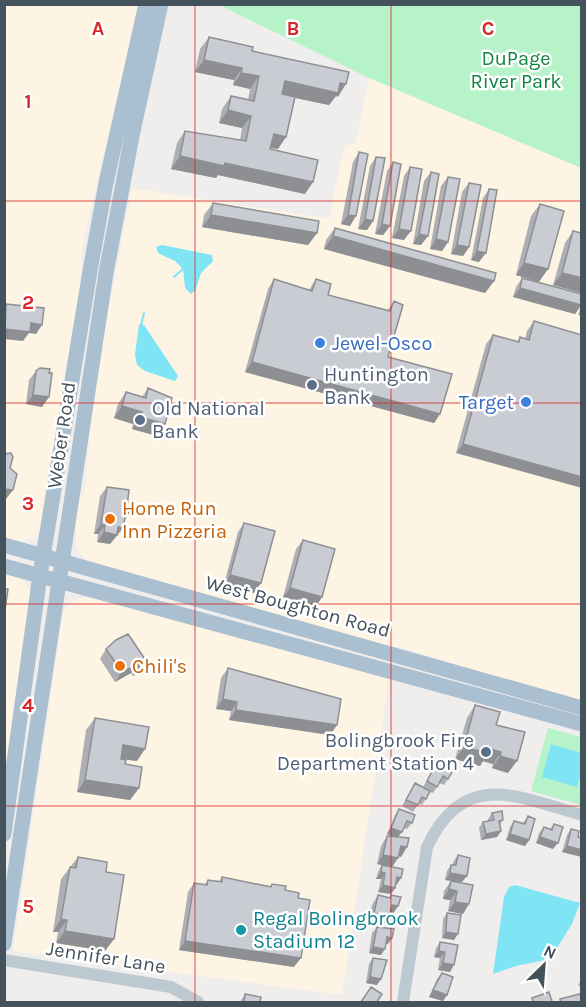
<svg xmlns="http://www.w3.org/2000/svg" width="586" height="1007" font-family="Karla,sans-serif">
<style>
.commercial{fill:#fdf4e3}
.green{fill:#b6f3c9}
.water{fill:#7fe4f4}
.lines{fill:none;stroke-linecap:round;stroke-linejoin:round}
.stream{stroke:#7fe4f4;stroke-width:2}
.minor{stroke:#bcc9d1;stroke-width:12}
.major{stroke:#aabfcf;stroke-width:15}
.wall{fill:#adafb5}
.shaded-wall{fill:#8d8f93}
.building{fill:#c9ccd2;stroke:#8d8f93;stroke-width:1.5}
.grid{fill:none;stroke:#d62828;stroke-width:1.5;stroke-opacity:0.55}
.shop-dot{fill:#3f7fe0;stroke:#fff;stroke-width:2}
.service-dot{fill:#5c6f8a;stroke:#fff;stroke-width:2}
.food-dot{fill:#e8710a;stroke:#fff;stroke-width:2}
.culture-dot{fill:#0f9aa8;stroke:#fff;stroke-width:2}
.labels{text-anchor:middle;stroke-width:5;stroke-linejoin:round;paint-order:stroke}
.park-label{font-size:20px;fill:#0e8441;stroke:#fff}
.shop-label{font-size:20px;fill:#366cbe;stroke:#fff;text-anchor:start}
.service-label{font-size:20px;fill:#4e5e75;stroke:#fff;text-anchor:start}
.street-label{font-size:20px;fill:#44525c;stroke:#fff}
.food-label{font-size:20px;fill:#c56008;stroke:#fff;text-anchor:start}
.culture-label{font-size:20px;fill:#0d838f;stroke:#fff;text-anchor:start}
.grid-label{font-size:20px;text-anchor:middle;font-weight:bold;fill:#d62828;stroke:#fff;stroke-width:5;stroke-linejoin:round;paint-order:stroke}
</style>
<rect width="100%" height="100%" fill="#f0eded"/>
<path class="commercial" d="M5,5H139L83,241L80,293L40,532L33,538L21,541L5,538Z
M369,78L581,168V703L403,648L352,639L115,571L86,560L76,548V513L86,483L93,389L132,188L329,219L342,154L348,145L356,143Z
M5,573L22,580L29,588L32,601L5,796Z
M84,597L116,603L389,678L342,995L13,951L63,613L71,602Z"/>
<path class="green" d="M219,5H581V168L369,78Z
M548,728L581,737V805L531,791Z"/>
<path class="water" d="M162,245L212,255L213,261L201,273L195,291L191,294L185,288L183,269L175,261L158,253L156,247Z
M139,324L144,325L178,376L175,381L145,371L137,365L135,355Z
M551,744L581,753V771L577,787L542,777Z
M515,885L580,903L572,924L550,959L516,966L493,974L504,897L509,887Z"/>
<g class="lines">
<path class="stream" d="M174,277L183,269
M141,325L144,313"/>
<path class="minor" d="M4,960L171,987L198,1002
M403,1002L427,847C464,769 516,796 582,815"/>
<path class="major" d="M4,545L582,708
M4,566L582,724
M4,834L40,575L90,271L106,183L146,4
M4,944L106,273L132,136L161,4"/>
</g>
<path class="wall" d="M209,37L252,51L338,97L336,96L329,105L295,98L278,149L271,148L270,149L305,194L218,175L216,178L171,169L177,143L185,131L240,140L242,128L219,123L222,109L231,96L248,100L250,89L233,85L234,80L195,72L200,49Z
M359,152L350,226L341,224L353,162Z
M376,157L373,221L367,230L358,229L370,166Z
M393,162L390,226L383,235L375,234L387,171Z
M410,167L404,240L392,238L404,176Z
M431,172L421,245L413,244L424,181Z
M448,177V242L442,251L430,249L441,186Z
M469,183V247L463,256L451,254L462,192Z
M489,189L479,262L471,260L483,198Z
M213,203L317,233L308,245L202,227L204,215Z
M540,204L539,282L516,275L531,216Z
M335,228L494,281L485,293L324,249L326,240Z
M573,231L582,233V293L553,285L565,243Z
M522,278L582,294V316L578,315L581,306L575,314L513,297L516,287Z
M274,279L309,290L316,279L328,295L387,311L394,301L388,357L440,414L434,423L245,372L268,289Z
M534,321L582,335L456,453L486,344L493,335L517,342L520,337L525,339L527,331Z
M36,371L49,373L42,407L26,404L29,380Z
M148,388L157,436L132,429L133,424L114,418L118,404L126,392L142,397Z
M107,487L130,512L124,520L123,528L110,544L97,542L98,534H94L100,496Z
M244,523L254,593L224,584L238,532Z
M303,540L322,597L316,606L283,597L296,549Z
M106,649L147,662L141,672L133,676L131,673L115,682L100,659Z
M228,668L330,735L229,720L231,711L216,709L221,678Z
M475,705L496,725L508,773L492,768L493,764L483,761L480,766L455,759L467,718Z
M95,718L137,761L121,759L139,788L130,800L77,792L86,730Z
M436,764L448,779L444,785L439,783L433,793L430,792L422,805L419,803L413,812L402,806L415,783L423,787Z
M399,809L412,823L407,829L404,828L398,837L401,857L399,856L392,867L377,864L381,846L387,836L393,837L387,834L395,815Z
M492,813L503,820L500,825L501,831L497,837L481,840L479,828L483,822L488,821V819Z
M528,816L529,840L525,846L506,840L510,827L514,821L523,823Z
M554,824L553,849L536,843L539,833L544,827L550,829Z
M571,829L578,837L582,838V857L562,852L567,835Z
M458,855L462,882L445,880L447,871L451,865H453V862Z
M78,857L106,872L105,951L56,943L58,932H53L61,879Z
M382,865L401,878L397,884H396L395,888L391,894L378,892L381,879H376L378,872Z
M222,877L270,886L272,884L285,890L294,967L179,950L188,892L194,883L205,884L208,880L219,881Z
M451,881L473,885L463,914L448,911L450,900L443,899L444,891Z
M378,895L389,898L391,895L398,906L392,915H390L383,926L368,923L372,905Z
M447,913L454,940L442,938L443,919Z
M377,927L388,944L386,943L381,955L369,953L372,933Z
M440,942L458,945L450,972L438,970L440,958L434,957L436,948Z
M373,958L377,985L366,983L369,964Z
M442,973L447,995L443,1001L429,997L437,979Z
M582,980V988L578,985Z
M245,994L260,1002H240Z"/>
<path class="shaded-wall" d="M204,60L242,68L234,80L195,72Z
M241,73L259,76L250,89L233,85Z
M285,81L340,83L346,84L338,97L336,96L329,105L277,94Z
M228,110L251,116L242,128L219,123Z
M274,134L286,137L278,149L265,147Z
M180,156L225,163L313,182L305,194L218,175L216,178L171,169Z
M211,215L317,233L308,245L202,227Z
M348,215L356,216L350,226L341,224Z
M365,219L373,221L367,230L358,229Z
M382,224L390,226L383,235L375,234Z
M399,229L411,231L404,240L392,238Z
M419,234L428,236L421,245L413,244Z
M333,236L494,281L485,293L324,249Z
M436,239L448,242L442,251L430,249Z
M457,245L469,247L463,256L451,254Z
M477,251L486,253L479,262L471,260Z
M524,263L548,269L539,282L516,275Z
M562,273L582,278V293L553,285Z
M520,288L581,305L575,314L513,297Z
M31,323L42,325L36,334L29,333L23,341L4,339L5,329Z
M252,362L440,414L434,423L245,372Z
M33,395L49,397L42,407L26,404Z
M122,406L142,412L133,424L114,418Z
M140,417L165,424L157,436L132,429Z
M463,444L582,477V488L456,453Z
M4,489L13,490L6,499H4Z
M126,512H130L123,522Z
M101,524L105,525L98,534H94Z
M118,527L123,528L110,544L97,542L104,532Z
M230,575L261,583L254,593L224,584Z
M290,588L322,597L316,606L283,597Z
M147,662L141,672L133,676L139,667Z
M138,664L131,673L115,682L122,672Z
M223,699L237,702L231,711L216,709Z
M236,710L337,725L330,735L229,720Z
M123,745L145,749L137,761L115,758Z
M464,747L490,749L501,752L493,764L483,761L480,766L455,759Z
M500,756L517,761L508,773L492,768Z
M85,780L139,788L130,800L77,792Z
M391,828L402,832L397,838L387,834Z
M501,831L497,837L481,840L486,834Z
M510,834L529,840L525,846L506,840Z
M540,837L558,843L553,849L536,843Z
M401,846L407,847L401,857L394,855Z
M567,846L582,850V857L562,852Z
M383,855L398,858L392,867L377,864Z
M381,872L385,873L381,879H376Z
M450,873L467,876L462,882L445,880Z
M397,877L401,878L397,884H393Z
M383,885L395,888L391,894L378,892Z
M449,889L457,891L450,900L443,899Z
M455,902L469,904L463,914L448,911Z
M392,905L398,906L392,915L386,914Z
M374,913L389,917L383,926L368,923Z
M61,919L67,920L58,932H53Z
M65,931L114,939L105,951L56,943Z
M446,932L458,934L454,940L442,938Z
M387,937L392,938L388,944L383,943Z
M185,941L301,958L294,967L179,950Z
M373,947L385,949L381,955L369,953Z
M439,951L445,952L440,958L434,957Z
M443,963L454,965L450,972L438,970Z
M370,977L381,979L377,985L366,983Z
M433,990L447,995L443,1001L429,997Z"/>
<path class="building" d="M209,37L253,47L252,51L349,72L346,84L340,83L338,93L285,81L282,94L295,97L286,137L274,134L270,149L318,160L313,182L225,163L224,166L180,156L185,131L246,141L251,116L228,110L231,96L254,101L259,76L241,73L242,68L204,60Z
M359,152L368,154L356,216L348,215Z
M376,157L385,158L373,221L365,219Z
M393,162L401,164L390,226L382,224Z
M410,167L422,169L411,231L399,229Z
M431,172L439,174L428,236L419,234Z
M448,177L460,179L448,242L436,239Z
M469,183L481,185L469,247L457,245Z
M489,189L497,190L486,253L477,251Z
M213,203L319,221L317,233L211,215Z
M540,204L564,211L548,269L524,263Z
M335,228L496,273L494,281L333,236Z
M573,231L582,233V278L562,273Z
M522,278L582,294L581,305L520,288Z
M274,279L312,291L316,279L331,284L328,295L390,311L394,301L403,305L388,357L452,374L440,414L252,362Z
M6,304L44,308L42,325L31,323L30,332L5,329Z
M534,321L582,335V477L463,444L493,335L519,342L520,337L529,340Z
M40,368L50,369L49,373H52L49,397L33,395L36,371Z
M148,388L172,398L165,424L140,417L142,412L122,406L126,392L146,398Z
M11,453L13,457L10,468L17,474L13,490L4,489V454Z
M107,487L129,490L127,507H131L130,512H126L123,528L118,527L117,535L104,532L105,525L101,524Z
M244,523L275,531L261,583L230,575Z
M303,540L335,549L322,597L290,588Z
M4,589H8L4,617Z
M128,634L147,662L139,667L138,664L122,672L106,649L116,640Z
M228,668L341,699L337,725L236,710L237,702L223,699Z
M475,705L500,712L496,725L525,732L517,761L500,756L501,752L490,749L488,753L464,747Z
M95,718L149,727L145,749L123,745L121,759L126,760L125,764L142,767L139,788L85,780Z
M436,764L452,772L448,779L443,776L437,787L427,781Z
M415,783L430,791L426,799L422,797L418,805L406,800Z
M399,809L415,815L412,823L407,821L402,832L391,828Z
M502,811L503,820L499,821L501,831L486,834L483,822L494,820L492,813Z
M528,816L535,819L529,840L510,834L514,821L525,824Z
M554,824L563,827L558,843L540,837L544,827L552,830Z
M571,829L579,831L578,837L582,838V850L567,846Z
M387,836L409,838L407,847L401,846L398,858L383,855Z
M458,855L470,858L467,876L450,873L451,865H456Z
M78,857L107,862L106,872L124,875L114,939L65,931L67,920L61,919L70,867L76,868Z
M382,865L403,869L401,878L397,877L395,888L383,885L385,873L381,872Z
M222,877L271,887L272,884L286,886L285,890L299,893L298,898L310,900L301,958L185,941L194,883L207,885L208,880L222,882Z
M451,881L473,885L469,904L455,902L457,891L449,889Z
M378,895L390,898L391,895L401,897L398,906L392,905L389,917L374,913Z
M447,913L461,915L458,934L446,932Z
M377,927L394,929L392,938L387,937L385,949L373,947Z
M440,942L458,945L454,965L443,963L445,952L439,951Z
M373,958L387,960L381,979L370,977Z
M442,973L453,977L447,995L433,990Z
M371,987L382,994L377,1002H361Z
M549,992L552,1001L550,1002H533L532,998Z
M245,994L261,997L260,1002H244Z
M580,994L582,1002H561L560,999Z"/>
<path class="grid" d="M195,4V1002M391,4V1002M4,201H582M4,403H582M4,604H582M4,806H582"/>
<g class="shop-dot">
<circle cx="320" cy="343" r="6"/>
<circle cx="526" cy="402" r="6"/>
</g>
<g class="service-dot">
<circle cx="312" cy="385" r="6"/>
<circle cx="140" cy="420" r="6"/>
<circle cx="486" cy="752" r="6"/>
</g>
<g class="food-dot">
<circle cx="110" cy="519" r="6"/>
<circle cx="120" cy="666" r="6"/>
</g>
<circle class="culture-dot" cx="241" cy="930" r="6"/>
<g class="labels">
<g class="park-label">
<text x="516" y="65">DuPage<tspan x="516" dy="23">River Park</tspan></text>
</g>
<g class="shop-label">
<text x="332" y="350">Jewel-Osco</text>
<text x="514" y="409" text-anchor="end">Target</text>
</g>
<g class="service-label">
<text x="324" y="381">Huntington<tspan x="324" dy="23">Bank</tspan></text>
<text x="152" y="415">Old National<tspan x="152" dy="23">Bank</tspan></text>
<text x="474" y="747" text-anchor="end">Bolingbrook Fire<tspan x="474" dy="23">Department Station 4</tspan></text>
</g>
<g class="street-label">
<text transform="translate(61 435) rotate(-82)" y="7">Weber Road</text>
<text transform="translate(298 606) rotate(15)" y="7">West Boughton Road</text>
<text transform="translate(106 957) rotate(9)" y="7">Jennifer Lane</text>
</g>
<g class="food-label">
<text x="122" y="515">Home Run<tspan x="122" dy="23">Inn Pizzeria</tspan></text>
<text x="132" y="673">Chili's</text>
</g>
<g class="culture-label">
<text x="253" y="925">Regal Bolingbrook<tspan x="253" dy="23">Stadium 12</tspan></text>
</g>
</g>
<g class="grid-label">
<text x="98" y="35">A</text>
<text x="293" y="35">B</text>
<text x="488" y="35">C</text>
<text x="28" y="108">1</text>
<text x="28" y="309">2</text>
<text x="28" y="510">3</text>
<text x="28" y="712">4</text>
<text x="28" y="913">5</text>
</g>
<rect width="586" height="1007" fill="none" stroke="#44525c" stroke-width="12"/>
<g transform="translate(544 965) rotate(25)" stroke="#ffffff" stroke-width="4.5" paint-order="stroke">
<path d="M0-4.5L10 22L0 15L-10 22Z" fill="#44525c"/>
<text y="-9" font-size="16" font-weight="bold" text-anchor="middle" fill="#44525c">N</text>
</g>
</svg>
